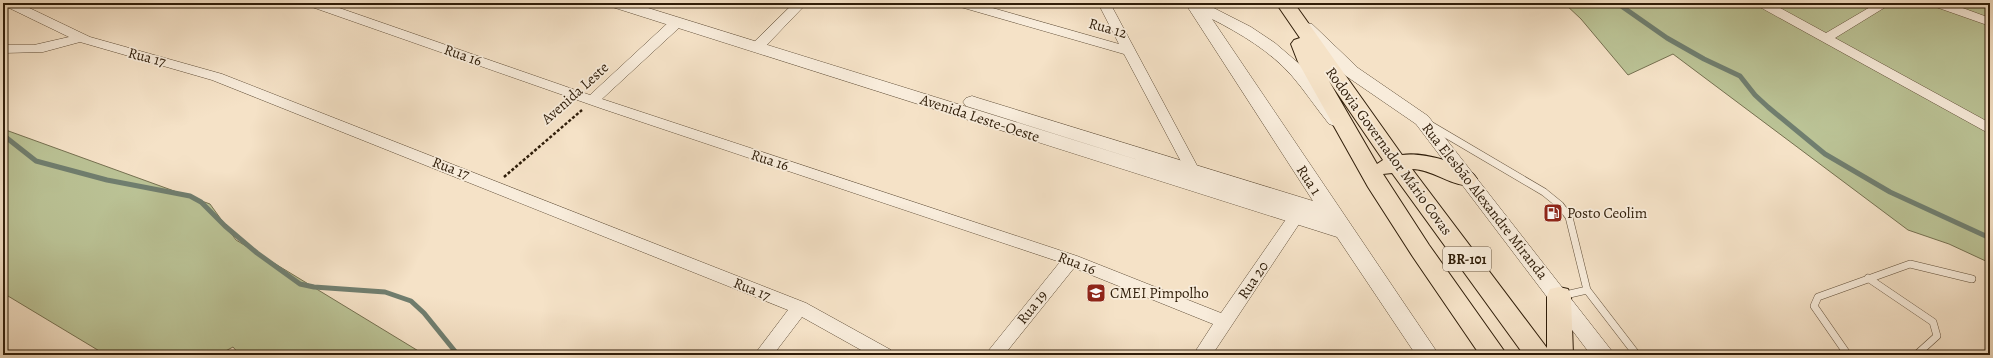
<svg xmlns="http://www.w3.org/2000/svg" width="1993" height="358" font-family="Alegreya,serif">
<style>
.green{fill:#bbc396;stroke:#757050}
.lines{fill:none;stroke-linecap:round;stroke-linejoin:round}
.stream{stroke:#707e6f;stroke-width:5}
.service-casing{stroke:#604e38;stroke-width:8}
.minor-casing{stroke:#604e38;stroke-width:1}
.tertiary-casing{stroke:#604e38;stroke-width:1}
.primary-casing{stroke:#2f1d09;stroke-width:2}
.path{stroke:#2f1d09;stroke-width:2.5;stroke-dasharray:3 2;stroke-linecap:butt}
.service{stroke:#f8ecdb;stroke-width:7}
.minor{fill:#f8ecdb;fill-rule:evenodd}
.tertiary{fill:#f8ecdb;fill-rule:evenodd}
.primary{fill:#f5e2c7;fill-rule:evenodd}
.labels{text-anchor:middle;stroke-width:3.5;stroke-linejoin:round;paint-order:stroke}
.shield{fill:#f8ecdb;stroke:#6b5b48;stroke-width:1}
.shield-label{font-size:14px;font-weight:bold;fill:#2f1d09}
.street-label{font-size:15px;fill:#2f1d09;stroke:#f8ecdb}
.poi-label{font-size:15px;fill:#2f1d09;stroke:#f8ecdb;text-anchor:start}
</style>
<rect width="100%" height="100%" fill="#f5e2c7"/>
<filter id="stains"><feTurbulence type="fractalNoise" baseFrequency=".005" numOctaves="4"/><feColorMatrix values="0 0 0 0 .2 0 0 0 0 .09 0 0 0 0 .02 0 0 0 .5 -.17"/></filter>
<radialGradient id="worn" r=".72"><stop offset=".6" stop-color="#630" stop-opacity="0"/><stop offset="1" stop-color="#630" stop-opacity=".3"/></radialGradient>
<path class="green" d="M1564,3H1990V263L1949,244L1908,230L1673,54L1628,75L1581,19Z
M3,129L210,204L236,240L425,355H240L233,347L218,355H106L3,293Z"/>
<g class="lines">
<path class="stream" d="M1617,3L1667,38L1704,59L1740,76L1755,95L1768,107L1825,154L1890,192L1990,238
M3,135L36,161L107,180L190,196L201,202L225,226L257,253L300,284L314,287L385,292L411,301L424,313L458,355"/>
<g class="service-casing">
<path id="service" d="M1432,126L1544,192L1560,205L1569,217L1587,290
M1868,278L1933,322L1937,336L1916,355
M1561,296L1587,290L1637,355
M1848,355L1814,306L1818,297L1910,264L1972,279"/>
</g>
<g class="minor-casing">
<path id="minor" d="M3,3H19L90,37L222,74L806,303L891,350L894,355H870L802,317L773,355H754L788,310L212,80L80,42L43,52L3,53V45H34L69,37L5,6Z
M307,3H325L590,95L671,20H681L682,23L681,26L602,99L1077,256L1221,313L1298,202L1303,200L1308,202L1311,206L1212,355H1193L1213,324L1074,268L1004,355H985L1060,262L603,109L309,6Z
M794,3H807L762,50H752L750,47L752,44Z
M955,3H975L1119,44L1098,3H1110L1200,171L1195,185L1190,186L1185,185L1182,181L1186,171L1124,54L957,6Z
M1756,3H1771L1826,33L1877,3H1892L1835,38L1990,123V134L1758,6Z
M1931,3H1949L1990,18V26L1933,6Z"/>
</g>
<g class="tertiary-casing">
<path id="tertiary" d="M607,3H632L1151,164L966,106L963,102L966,98L972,96L978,98L1313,201L1185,3H1204L1251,27L1275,43L1303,67L1341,116L1344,120L1341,124L1335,126L1329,124C1316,108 1305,91 1292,76C1270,51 1241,34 1212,19L1439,355H1416L1337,237L609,6Z
M1306,23L1312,24L1358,68L1428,116L1615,355H1591L1416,124L1346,76L1300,32L1298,28L1300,24Z"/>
</g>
<g class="primary-casing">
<path id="primary" d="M1276,3H1294L1402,155C1420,152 1467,162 1477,179L1474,184C1455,190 1434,169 1412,169L1547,348V296L1550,289L1559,287L1568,289L1571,296L1573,355H1524L1392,173L1383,174L1429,245L1507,355H1480L1413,257L1368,187L1298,62L1291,44L1294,40L1300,38ZM1329,81L1383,160L1377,164Z"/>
</g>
<path class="path" d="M504,177L582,110"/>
<use href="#service" class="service"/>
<use href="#minor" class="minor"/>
<use href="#tertiary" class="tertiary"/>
<use href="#primary" class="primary"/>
</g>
<defs>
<g id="fuel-square" transform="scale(1)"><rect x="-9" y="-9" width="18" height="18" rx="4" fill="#8f2418" stroke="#f8ecdb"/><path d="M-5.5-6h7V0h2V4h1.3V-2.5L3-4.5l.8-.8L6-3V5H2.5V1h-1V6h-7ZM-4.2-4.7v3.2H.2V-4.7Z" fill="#fff"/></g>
<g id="school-square" transform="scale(1)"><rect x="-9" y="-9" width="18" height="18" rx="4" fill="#8f2418" stroke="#f8ecdb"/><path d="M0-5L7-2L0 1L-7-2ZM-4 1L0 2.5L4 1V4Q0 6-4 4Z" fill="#fff"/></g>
</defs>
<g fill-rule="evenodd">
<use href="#fuel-square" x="1553" y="213"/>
<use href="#school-square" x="1096" y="293"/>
</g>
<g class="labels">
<rect class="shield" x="1443" y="247" width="48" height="24" rx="3"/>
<g class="shield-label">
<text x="1467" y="264">BR-101</text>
</g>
<g class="street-label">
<text transform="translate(1108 28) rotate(16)" y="5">Rua 12</text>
<text transform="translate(463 55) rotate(19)" y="5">Rua 16</text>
<text transform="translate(147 57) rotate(15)" y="5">Rua 17</text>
<text transform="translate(575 93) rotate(-42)" y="5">Avenida Leste</text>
<text transform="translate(980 118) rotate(18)" y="5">Avenida Leste-Oeste</text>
<text transform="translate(1389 151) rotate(54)" y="5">Rodovia Governador Mário Covas</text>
<text transform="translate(770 160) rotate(18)" y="5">Rua 16</text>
<text transform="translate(451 168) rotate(21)" y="5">Rua 17</text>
<text transform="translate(1309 180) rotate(57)" y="5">Rua 1</text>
<text transform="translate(1485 201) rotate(52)" y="5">Rua Elesbão Alexandre Miranda</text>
<text transform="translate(1077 263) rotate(21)" y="5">Rua 16</text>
<text transform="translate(1253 280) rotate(-56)" y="5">Rua 20</text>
<text transform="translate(752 289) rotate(22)" y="5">Rua 17</text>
<text transform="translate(1032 307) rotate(-51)" y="5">Rua 19</text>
</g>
<g class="poi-label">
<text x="1567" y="218">Posto Ceolim</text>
<text x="1110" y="298">CMEI Pimpolho</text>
</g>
</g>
<rect width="1993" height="358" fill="none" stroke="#f5e2c7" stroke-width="16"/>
<rect x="4" y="4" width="1985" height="350" fill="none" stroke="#2f1d09" stroke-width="2"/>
<rect x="8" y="8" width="1977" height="342" fill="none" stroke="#2f1d09"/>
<rect width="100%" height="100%" filter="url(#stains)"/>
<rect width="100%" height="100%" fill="url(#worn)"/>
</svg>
